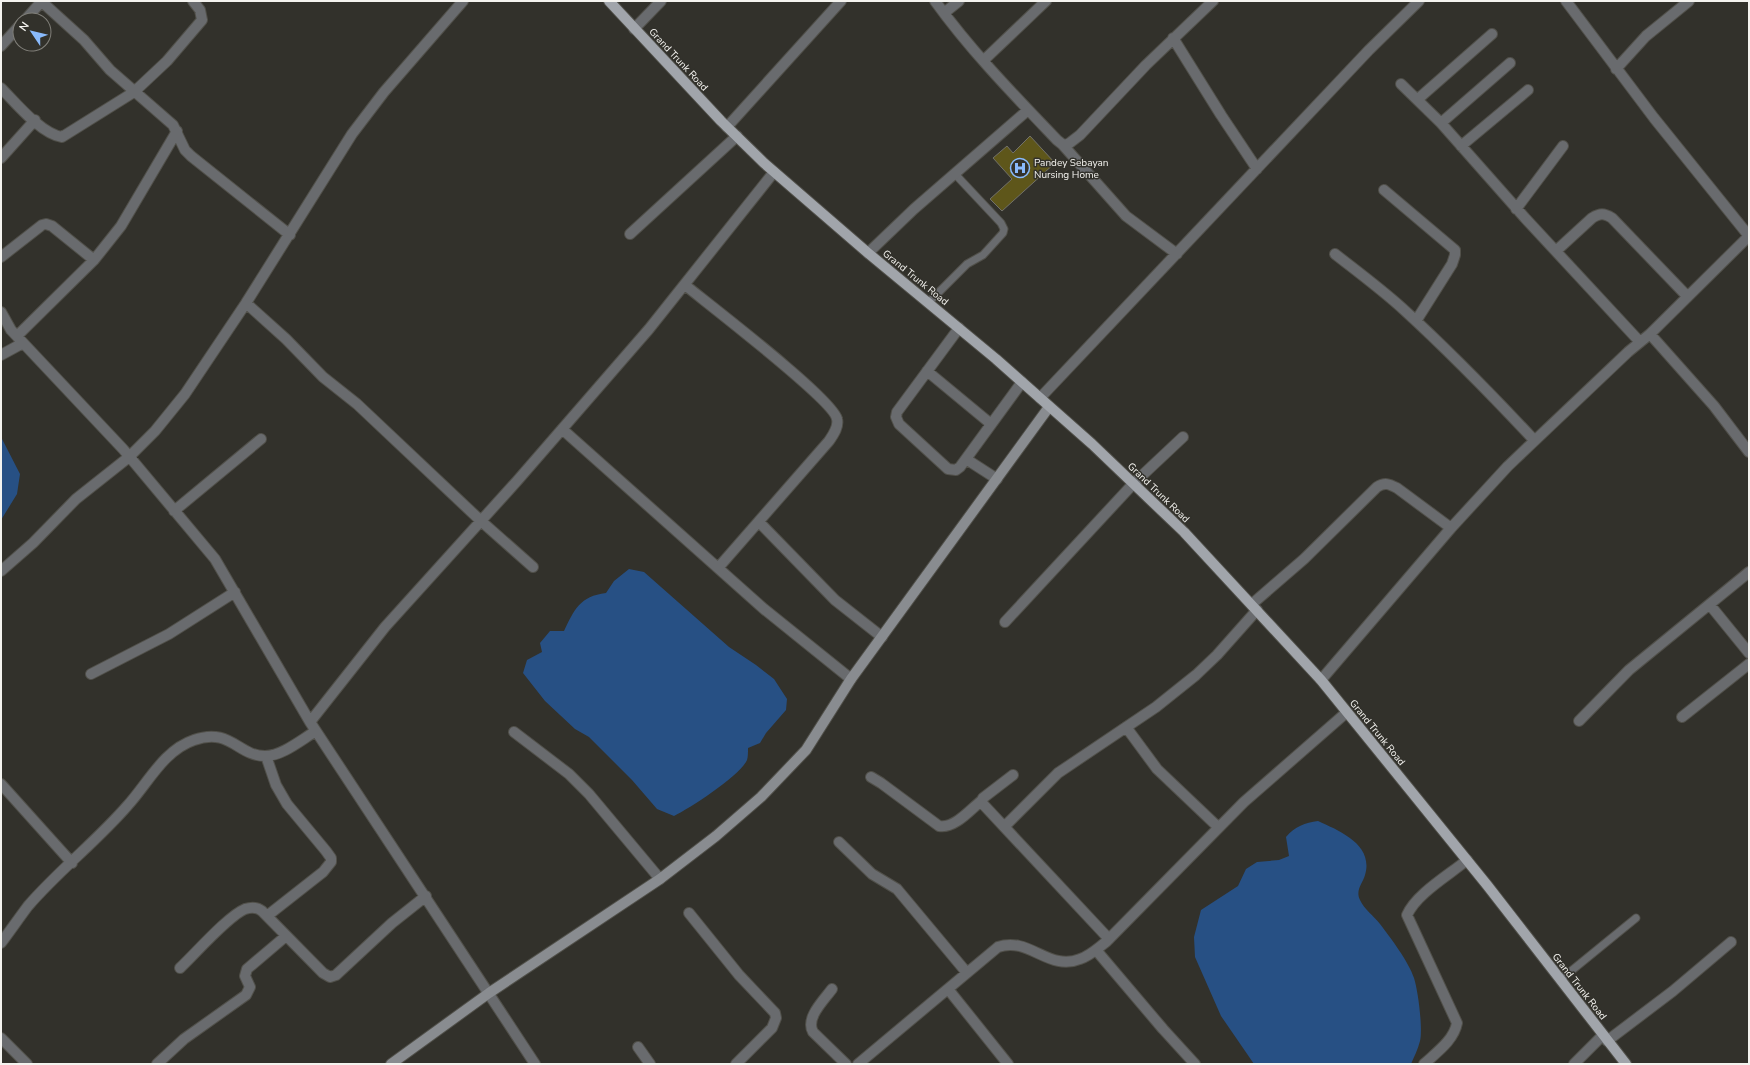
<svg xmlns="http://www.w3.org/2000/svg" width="1750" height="1065" font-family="'Nunito Sans',sans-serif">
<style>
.water{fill:#275084}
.building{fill:#5e561a;stroke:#727169}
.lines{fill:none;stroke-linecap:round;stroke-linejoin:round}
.lane-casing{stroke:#51504a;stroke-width:9}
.street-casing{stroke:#51504a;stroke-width:12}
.secondary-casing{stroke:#51504a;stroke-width:12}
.primary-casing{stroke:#51504a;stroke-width:12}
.lane{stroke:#696b6e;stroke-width:7}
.street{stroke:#696b6e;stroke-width:10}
.secondary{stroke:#898c90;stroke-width:10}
.primary{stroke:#a1a5ab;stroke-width:10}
.labels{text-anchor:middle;stroke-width:3;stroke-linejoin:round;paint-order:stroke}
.street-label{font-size:10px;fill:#f4f3ef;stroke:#32312b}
.poi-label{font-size:10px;fill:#f4f3ef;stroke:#32312b;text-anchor:start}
</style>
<rect width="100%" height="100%" fill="#32312b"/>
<path class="water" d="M1,437L20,474L17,494L1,520Z
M629,569L644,572L729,647L756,665L774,679L787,699L786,710L766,733L760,743L748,748C748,752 748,757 747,760C740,776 690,808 674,816L657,809L632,780L589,737L575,729L545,701L523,673L527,660L542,652L540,643L550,631H564C574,610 580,596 606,593L614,581Z
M1318,821C1340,831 1374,845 1365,875C1363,883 1355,890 1360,900C1364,909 1374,916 1380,924C1390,937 1409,962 1414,978C1418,990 1423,1029 1420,1041C1418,1049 1414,1057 1411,1064H1254L1221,1016L1195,957L1194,937L1201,910L1238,886L1246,869L1257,862L1279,860L1289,856L1286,837C1295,826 1305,823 1318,821Z"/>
<path class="building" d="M1030,136L1055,163L1002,211L990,199L1012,179L993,158L1007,146L1013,153Z"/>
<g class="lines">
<g class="lane-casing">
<path id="lane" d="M928,303L967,264L983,255L1003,233L1004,229L1001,223L955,174
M1560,980L1636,918"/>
</g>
<g class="street-casing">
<path id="street" d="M41,1L84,40L110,70L173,125L185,150L191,156L290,235
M935,1C971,51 1015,96 1057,140L1062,144L1067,145L1080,135L1146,65L1213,1
M1566,1L1654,118L1749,236
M944,13L959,1
M25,20L42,1
M634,29L661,1
M1173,38L1221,115L1257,169
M1,46L20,25
M984,60L1046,1
M1616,69L1646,36L1689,1
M1401,84L1441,123L1525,218L1640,342
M1,88C15,102 41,134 62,137L134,92L167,61L202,20L200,10L193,1
M1418,99L1492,34
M1441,123L1510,63
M727,127L841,1
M1062,144L1126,216L1177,254
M1461,146L1528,90
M1,158L35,120
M1384,190L1455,250V255L1452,264L1416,321
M1516,209L1563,146
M630,234L737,136
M1556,251L1592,218C1600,213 1604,213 1612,218L1687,296
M868,253L914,209L1028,110
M1335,254C1358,272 1381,289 1402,308C1448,350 1491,394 1534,440
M1,257L42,225L46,224L52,226L94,260
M685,285C707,303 834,400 837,419C839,427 833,435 829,441L718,568
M246,303L286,339L323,377L357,404L481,521L533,567
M1,312L11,330L123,449L215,559L310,722L535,1064
M959,328L897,412L896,417L899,424L948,469L956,470L960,467L1022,382
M1650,334L1714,406L1749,452
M17,336L94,260L121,226L177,131
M1,355L23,343
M927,371L991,424
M1040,398L1369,50L1419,1
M562,429L764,609L851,679
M966,459L997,479
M174,511L261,439
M759,522L835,600L882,637
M1,571L33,543L76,499L129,457L155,431L185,394L246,303L352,134L384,92L463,1
M1252,604L1304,559L1377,487C1385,482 1389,484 1397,488L1451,528
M1710,605L1749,653
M1005,622L1133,484L1183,437
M91,674L169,634L235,592
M1321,680L1451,528L1508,466L1628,352L1650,334L1749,236
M1682,717L1749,664
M1579,721L1629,670L1749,572
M310,722L385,627L517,481L649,329L774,172
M1126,727L1157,769L1218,827
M514,732L569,774L589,794L660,879
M266,756L276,785L287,804L326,851L331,858V862L323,872L267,916
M1013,775L983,798L981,802L1109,939
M871,777L881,783L939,826C954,829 970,810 981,801
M1,784L72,863
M1005,826L1058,773L1156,707L1196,675L1217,655L1257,610
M839,842L872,874L897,889L967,973
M689,913L739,975L775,1013L776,1018L772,1028L736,1064
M1,943C10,931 19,918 28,906C59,870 97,841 128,805C148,783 164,750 194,740C230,727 238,756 265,756C282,756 301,740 316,731
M1096,950L1163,1029L1195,1064
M180,968C195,954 228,916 245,909C251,907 257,907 262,911L323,973L330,977L336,975L392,923L426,896
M832,989C824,1000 805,1018 813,1032L846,1064
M948,989L1008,1064
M1,1038L27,1064
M1607,1041L1673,991L1731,942
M638,1047L650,1064
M157,1064L184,1039L246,995L250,987L245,976L247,969L286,936
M858,1064L998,947C1029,936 1049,972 1080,959C1090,956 1098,948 1106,942L1244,802L1347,712
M1424,1064C1437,1052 1454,1040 1457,1023L1407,915C1416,894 1449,875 1467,860
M1574,1064L1603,1035"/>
</g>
<g class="secondary-casing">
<path id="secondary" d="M391,1064L489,993L660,879L716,836L761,797L806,750L851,679L1049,407"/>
</g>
<g class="primary-casing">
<path id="primary" d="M609,1L721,121L764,163L868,253L996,359L1092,444L1184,532L1321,680L1487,885L1626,1064"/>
</g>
<use href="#lane" class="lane"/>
<use href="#street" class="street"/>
<use href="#secondary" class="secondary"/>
<use href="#primary" class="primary"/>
</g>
<defs>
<g id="hospital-ring" transform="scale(1)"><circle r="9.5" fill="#32312b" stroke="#89bafc" stroke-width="1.5"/><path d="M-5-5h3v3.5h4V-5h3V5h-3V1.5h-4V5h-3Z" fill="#89bafc"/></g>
</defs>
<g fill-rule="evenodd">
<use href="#hospital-ring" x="1020" y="168"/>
</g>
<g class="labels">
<g class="street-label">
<text transform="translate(679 59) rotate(47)" y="4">Grand Trunk Road</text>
<text transform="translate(916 277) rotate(39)" y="4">Grand Trunk Road</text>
<text transform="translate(1159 492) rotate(44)" y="4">Grand Trunk Road</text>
<text transform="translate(1378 732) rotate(51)" y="4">Grand Trunk Road</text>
<text transform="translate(1580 986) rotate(52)" y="4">Grand Trunk Road</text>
</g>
<g class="poi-label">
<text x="1034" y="166">Pandey Sebayan<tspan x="1034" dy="12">Nursing Home</tspan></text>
</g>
</g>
<rect width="1750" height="1065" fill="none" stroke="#f4f3ef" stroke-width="4"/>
<g transform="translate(32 32) rotate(305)"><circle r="19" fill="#32312b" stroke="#807f79"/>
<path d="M0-3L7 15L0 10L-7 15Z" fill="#89bafc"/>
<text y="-6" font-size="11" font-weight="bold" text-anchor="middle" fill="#f4f3ef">N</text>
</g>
</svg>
